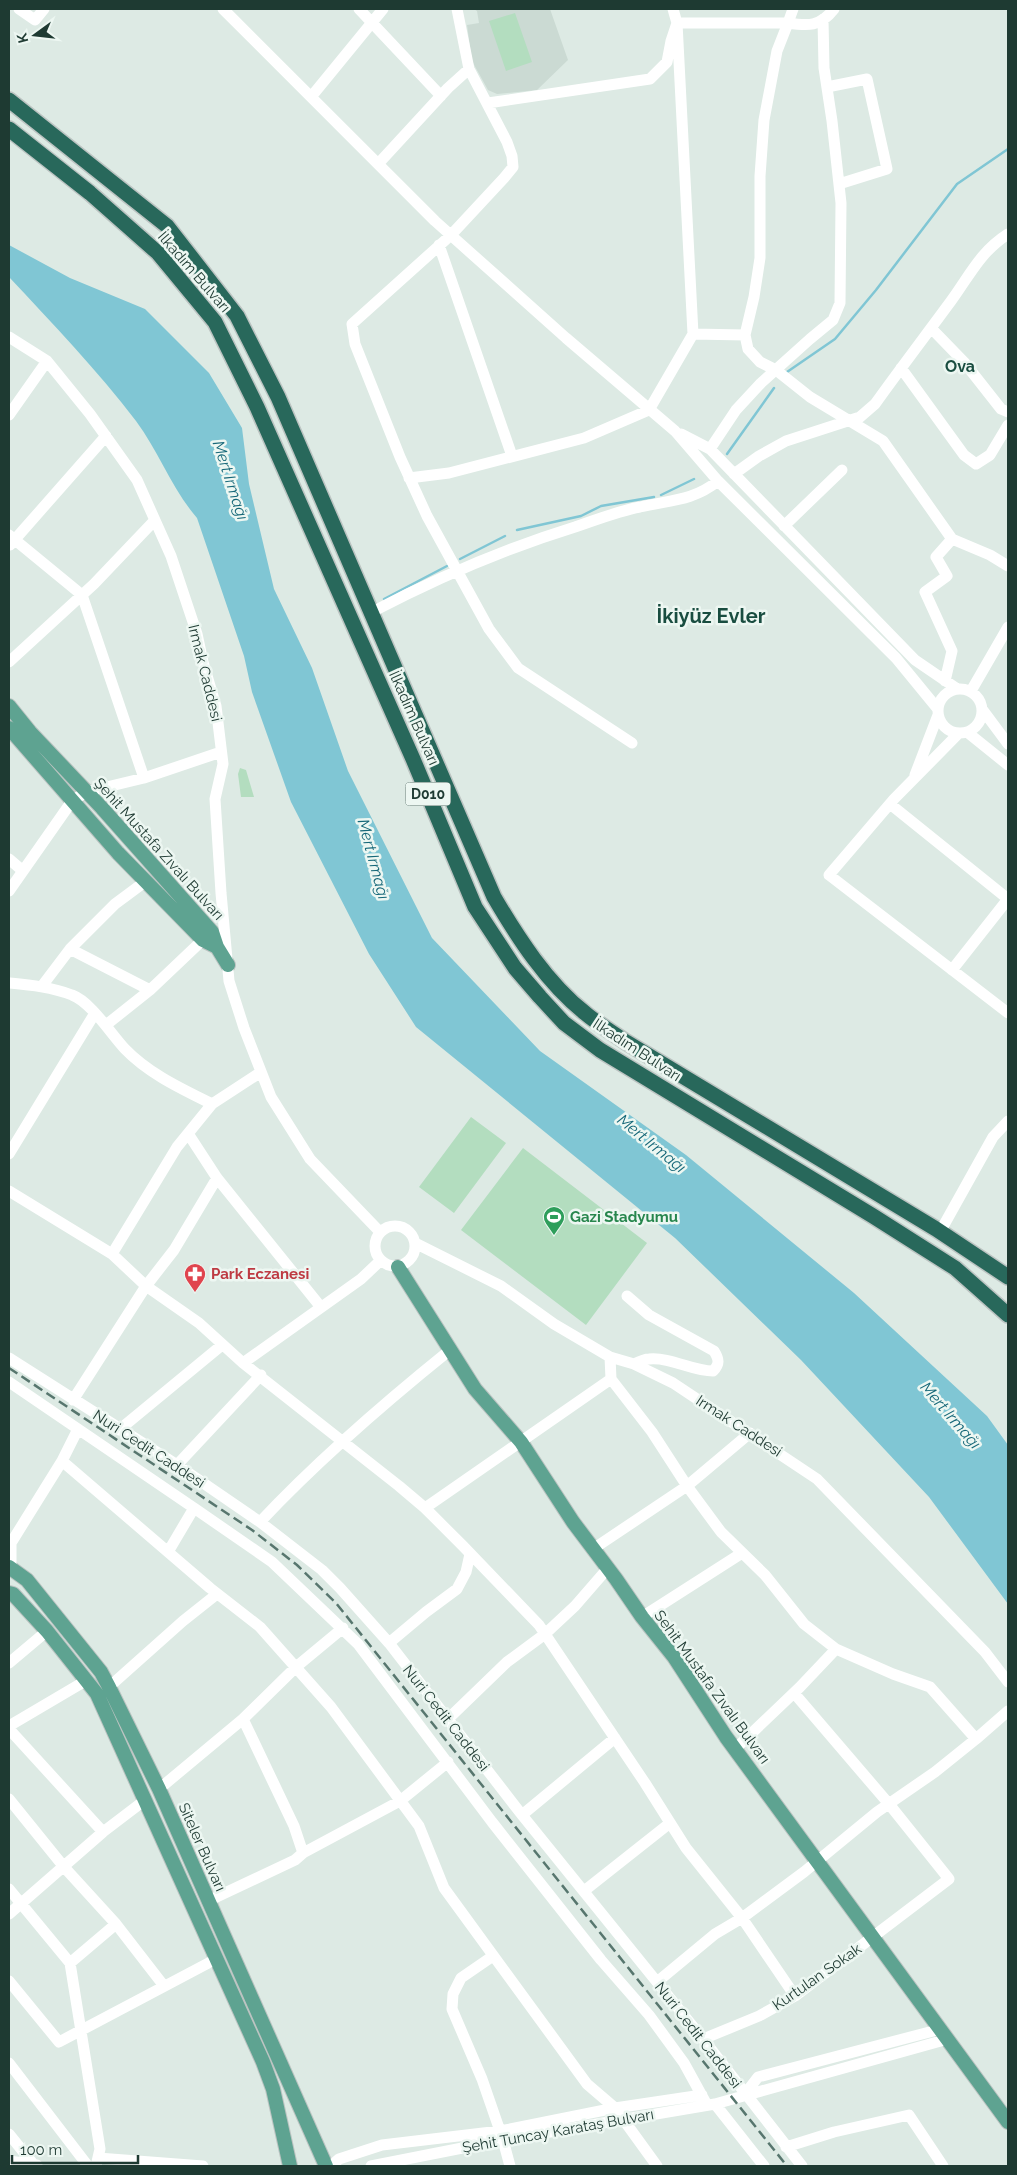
<svg xmlns="http://www.w3.org/2000/svg" width="1017" height="2175" font-family="Raleway,sans-serif">
<style>
.built{fill:#cbdad3}
.green{fill:#b3ddbf}
.water{fill:#80c6d4}
.lines{fill:none;stroke-linecap:round;stroke-linejoin:round}
.stream{stroke:#80c6d4;stroke-width:2.5}
.major-casing{stroke:#bcc4c2;stroke-width:16}
.highway-casing{stroke:#bcc4c2;stroke-width:18}
.minor{stroke:#fff;stroke-width:11}
.major{stroke:#5ea391;stroke-width:14}
.highway{stroke:#28685b;stroke-width:15}
.rail{stroke:#57766e;stroke-width:2.5;stroke-dasharray:10 5;stroke-linecap:butt}
.labels{text-anchor:middle;stroke-width:5;stroke-linejoin:round;paint-order:stroke}
.shield{fill:#edf7f2;stroke:#5c736c;stroke-width:1}
.shield-label{font-size:14px;font-weight:bold;fill:#1e3a32}
.street-label{font-size:15px;fill:#1e3a32;stroke:#edf7f2}
.leisure-label{font-size:15px;font-weight:bold;fill:#27864d;stroke:#edf7f2;text-anchor:start}
.health-label{font-size:15px;font-weight:bold;fill:#be3a42;stroke:#edf7f2;text-anchor:start}
.neighbourhood-label{font-size:16px;font-weight:bold;fill:#194d40;stroke:#edf7f2}
.water-label{font-size:16px;font-style:italic;fill:#156778;stroke:#edf7f2}
.district-label{font-size:20px;font-weight:bold;fill:#194d40;stroke:#edf7f2}
</style>
<rect width="100%" height="100%" fill="#ddeae4"/>
<path class="built" d="M474,9H550L568,60L537,90L497,94L488,90L472,61L467,25L479,23L477,11Z"/>
<path class="green" d="M515,13L532,62L506,71L489,21Z
M240,768L246,770L254,797H241L238,774Z
M471,1117L506,1143L454,1213L419,1187Z
M523,1148L647,1243L586,1325L461,1230Z"/>
<path class="water" d="M9,245L70,278L145,309L209,373L242,428L249,484L274,589L312,668L348,771L432,938L540,1051L686,1155L854,1293L987,1416L1008,1445V1604L929,1497L801,1360L675,1238L416,1027L369,954L291,802L252,692L244,656L197,518C172,489 159,452 136,421C97,370 53,324 9,277Z"/>
<g class="lines">
<path class="stream" d="M787,372L835,339L876,290L957,184L1008,149
M727,454L774,388
M661,495L694,479
M517,530L581,516L601,506L654,497
M460,559L505,536
M384,599L447,566"/>
<g class="major-casing">
<path id="major" d="M9,706L30,732L102,808L212,932L217,947L228,965
M9,728L118,853L203,940L217,947
M398,1267L475,1389L521,1442L573,1522L616,1579L642,1617L674,1657L726,1737L1008,2122
M9,1567L27,1580L101,1672L109,1687L159,1789L326,2166
M9,1593L13,1594L47,1631L97,1694L263,2062L273,2089L290,2166"/>
</g>
<g class="highway-casing">
<path id="highway" d="M9,100L167,226L237,316L278,397L494,897C518,938 547,983 585,1013C598,1024 612,1032 626,1042L936,1229L1008,1277
M9,129L90,193L158,253L215,322L257,407L413,759L475,907L515,968L540,997L564,1023L600,1050L873,1216L955,1268L1008,1315"/>
</g>
<path class="minor" d="M19,9L35,20L44,9
M223,9L435,221L566,338L675,431L718,481L896,658L937,708
M359,9L441,96
M457,9L469,69L507,142L512,156L513,167L504,178L451,235L352,324L355,344L400,457L427,516L489,629L518,668L632,743
M834,9C820,27 808,26 788,23L777,51L764,120L760,176V258L754,297L745,335L748,349L760,362L776,370L810,397L883,441L952,539L990,555L1008,566
M827,87L867,79L887,169L839,184
M311,97L383,9
M488,103L650,79L667,62L671,41L677,23H788L793,9
M378,164L448,88L469,69
M439,245L512,456
M931,328L964,362L1001,409L1008,412
M693,334L745,335
M9,337L47,361L90,414L137,480L171,556L197,634L203,662L216,706L223,764L215,799L221,893L229,981L244,1028L271,1097L310,1159L380,1232
M901,368L964,455L976,464L990,455L1008,425
M9,415L47,361
M681,434L710,449L915,660L956,688
M710,449L736,410L761,383L810,339L833,320L840,303L841,203L832,121L824,68L823,19
M734,474L759,456L786,441L860,417L875,404C900,369 926,335 951,301C970,275 980,252 1008,234
M409,478L449,473L584,438L649,410L693,334L677,23L673,9
M784,526L842,470
M9,535L82,595L144,778
M10,545L106,436
M372,612C435,579 507,548 575,527C596,520 618,511 640,507C670,500 693,501 718,481
M9,662L94,584L155,520
M945,681L952,651L925,592L947,576L936,557L952,539
M938 711a22 22 0 1 1 44 0a22 22 0 1 1-44 0Z
M971,691L1008,627
M982,709L1008,744
M967,732L1008,765
M959,733L894,799L829,875L1008,1013
M915,775L938,715
M890,804L1008,899
M9,859L23,871
M9,891L72,801L86,792L144,778L221,752
M70,949L150,990
M952,970L1008,899
M9,983C30,985 52,987 72,995C91,1002 111,1034 125,1049C149,1074 182,1089 212,1104
M42,986L70,949L115,904L146,881
M106,1025L150,990L209,934
M189,1135L217,1178L320,1306
M9,1154L95,1013
M9,1191L112,1254L146,1286L199,1323L243,1363L399,1486L425,1508L463,1546L539,1625L645,1783L686,1848L742,1918L795,1996
M375 1246a20 20 0 1 1 40 0a20 20 0 1 1-40 0Z
M940,1232L993,1137L1008,1121
M415,1243L501,1286L554,1324L610,1357L634,1364L673,1383L817,1479L985,1652L1008,1682
M112,1254L177,1147L212,1104L261,1072
M627,1296L649,1315L714,1351C719,1359 720,1364 713,1371C692,1371 671,1357 649,1359C644,1359 638,1362 634,1364
M610,1357L611,1379L652,1432L687,1486L721,1532L765,1575L804,1624L836,1649L893,1674L930,1687L976,1739
M9,1358L177,1465L260,1522L322,1570L340,1588L389,1643L522,1815L703,2039L802,2166
M243,1363L361,1279L380,1261
M9,1382L194,1508L168,1552
M73,1400L146,1286L174,1250L217,1178
M119,1430L222,1345
M62,1461L210,1588L260,1627L331,1707L419,1826L444,1888L587,2084L615,2108L657,2166
M177,1465L261,1375
M194,1508L272,1562L358,1644L492,1822L601,1960L649,2015L684,2063L707,2105
M425,1508L611,1379
M260,1522C319,1459 383,1404 450,1350
M593,1549L687,1486L750,1433
M11,1567V1543L62,1461L78,1429
M642,1617L742,1553
M389,1643L426,1612L457,1589L466,1572L470,1554
M9,1663L47,1631
M109,1687L183,1621L217,1594
M448,1719L507,1662L545,1634L575,1606L608,1568
M9,1726L87,1680
M9,1729L103,1832
M735,1749L800,1687L836,1649
M159,1789L243,1719L296,1667L343,1628
M9,1799L64,1867L116,1924L164,1986
M522,1815L615,1738
M303,1853L400,1801L448,1762
M9,1889L70,1963L100,2149L96,2166
M584,1891L670,1823
M208,1901L295,1860L303,1853L294,1826L243,1719
M9,1914L103,1832L145,1800
M493,1956L461,1978L453,1994L452,2009L482,2079L500,2131
M70,1963L116,1924
M9,1981L59,2042L216,1959
M657,1982L715,1934L742,1918L804,1872L877,1812L935,1772L976,1739L1008,1711
M703,2039L759,2016L795,1996L949,1879L889,1804L794,1693
M9,2063L88,2166
M745,2094L758,2077L941,2029
M715,2104L764,2166
M9,2134L34,2165
M503,2140L510,2166
M786,2147L834,2132L909,2115L943,2166
M98,2158L203,2166
M9,2161L37,2165
M331,2166L339,2159L382,2145L500,2131L615,2108L702,2095
M371,2166L503,2140L715,2104L948,2039"/>
<use href="#major" class="major"/>
<use href="#highway" class="highway"/>
<path class="rail" d="M9,1368L252,1530L297,1565L336,1603L787,2166"/>
</g>
<defs>
<g id="stadium-pin" transform="scale(1.125)"><path d="M0 17L-7.5 6A9.5 9.5 0 1 1 7.5 6Z" fill="#2e9e5b" stroke="#edf7f2"/><path d="M0-5a6.5 5 0 1 0 0 10a6.5 5 0 1 0 0-10ZM-3.5-1.8h7v3.6h-7Z" fill="#fff"/></g>
<g id="pharmacy-pin" transform="scale(1.125)"><path d="M0 17L-7.5 6A9.5 9.5 0 1 1 7.5 6Z" fill="#e0444e" stroke="#edf7f2"/><path d="M-2-6h4v4h4v4h-4v4h-4v-4h-4v-4h4Z" fill="#fff"/></g>
</defs>
<g fill-rule="evenodd">
<use href="#stadium-pin" x="554" y="1217"/>
<use href="#pharmacy-pin" x="195" y="1274"/>
</g>
<g class="labels">
<rect class="shield" x="405.5" y="782.5" width="45" height="23" rx="4"/>
<g class="shield-label">
<text x="428" y="799">D010</text>
</g>
<g class="street-label">
<text transform="translate(194 272) rotate(49)" y="5">İlkadım Bulvarı</text>
<text transform="translate(205 673) rotate(76)" y="5">Irmak Caddesi</text>
<text transform="translate(414 718) rotate(66)" y="5">İlkadım Bulvarı</text>
<text transform="translate(159 849) rotate(48)" y="5">Şehit Mustafa Zıvalı Bulvarı</text>
<text transform="translate(637 1050) rotate(33)" y="5">İlkadım Bulvarı</text>
<text transform="translate(739 1426) rotate(33)" y="5">Irmak Caddesi</text>
<text transform="translate(149 1449) rotate(33)" y="5">Nuri Cedit Caddesi</text>
<text transform="translate(712 1687) rotate(54)" y="5">Sehit Mustafa Zıvalı Bulvarı</text>
<text transform="translate(446 1718) rotate(52)" y="5">Nuri Cedit Caddesi</text>
<text transform="translate(202 1847) rotate(66)" y="5">Siteler Bulvarı</text>
<text transform="translate(817 1977) rotate(-35)" y="5">Kurtulan Sokak</text>
<text transform="translate(698 2035) rotate(52)" y="5">Nuri Cedit Caddesi</text>
<text transform="translate(558 2131) rotate(-10)" y="5">Şehit Tuncay Karataş Bulvarı</text>
</g>
<g class="leisure-label">
<text x="570" y="1222">Gazi Stadyumu</text>
</g>
<g class="health-label">
<text x="211" y="1279">Park Eczanesi</text>
</g>
<g class="neighbourhood-label">
<text x="960" y="372">Ova</text>
</g>
<g class="water-label">
<text transform="translate(231 480) rotate(72)" y="6">Mert Irmağı</text>
<text transform="translate(374 859) rotate(75)" y="6">Mert Irmağı</text>
<text transform="translate(652 1143) rotate(39)" y="6">Mert Irmağı</text>
<text transform="translate(951 1415) rotate(49)" y="6">Mert Irmağı</text>
</g>
<g class="district-label">
<text x="711" y="623">İkiyüz Evler</text>
</g>
</g>
<rect width="1017" height="2175" fill="none" stroke="#1e3a32" stroke-width="20"/>
<g transform="translate(35 35) rotate(255)" stroke="#edf7f2" stroke-width="4" paint-order="stroke">
<path d="M0-4L9 19L0 12L-9 19Z" fill="#1e3a32"/>
<text y="-8" font-size="14" font-weight="bold" text-anchor="middle" fill="#1e3a32">K</text>
</g>
<path d="M12 2155v8h126v-8" fill="none" stroke="#1e3a32" stroke-width="2.5"/>
<text x="20" y="2155" font-size="15" fill="#1e3a32" stroke="#edf7f2" stroke-width="4" paint-order="stroke">100 m</text>
</svg>
